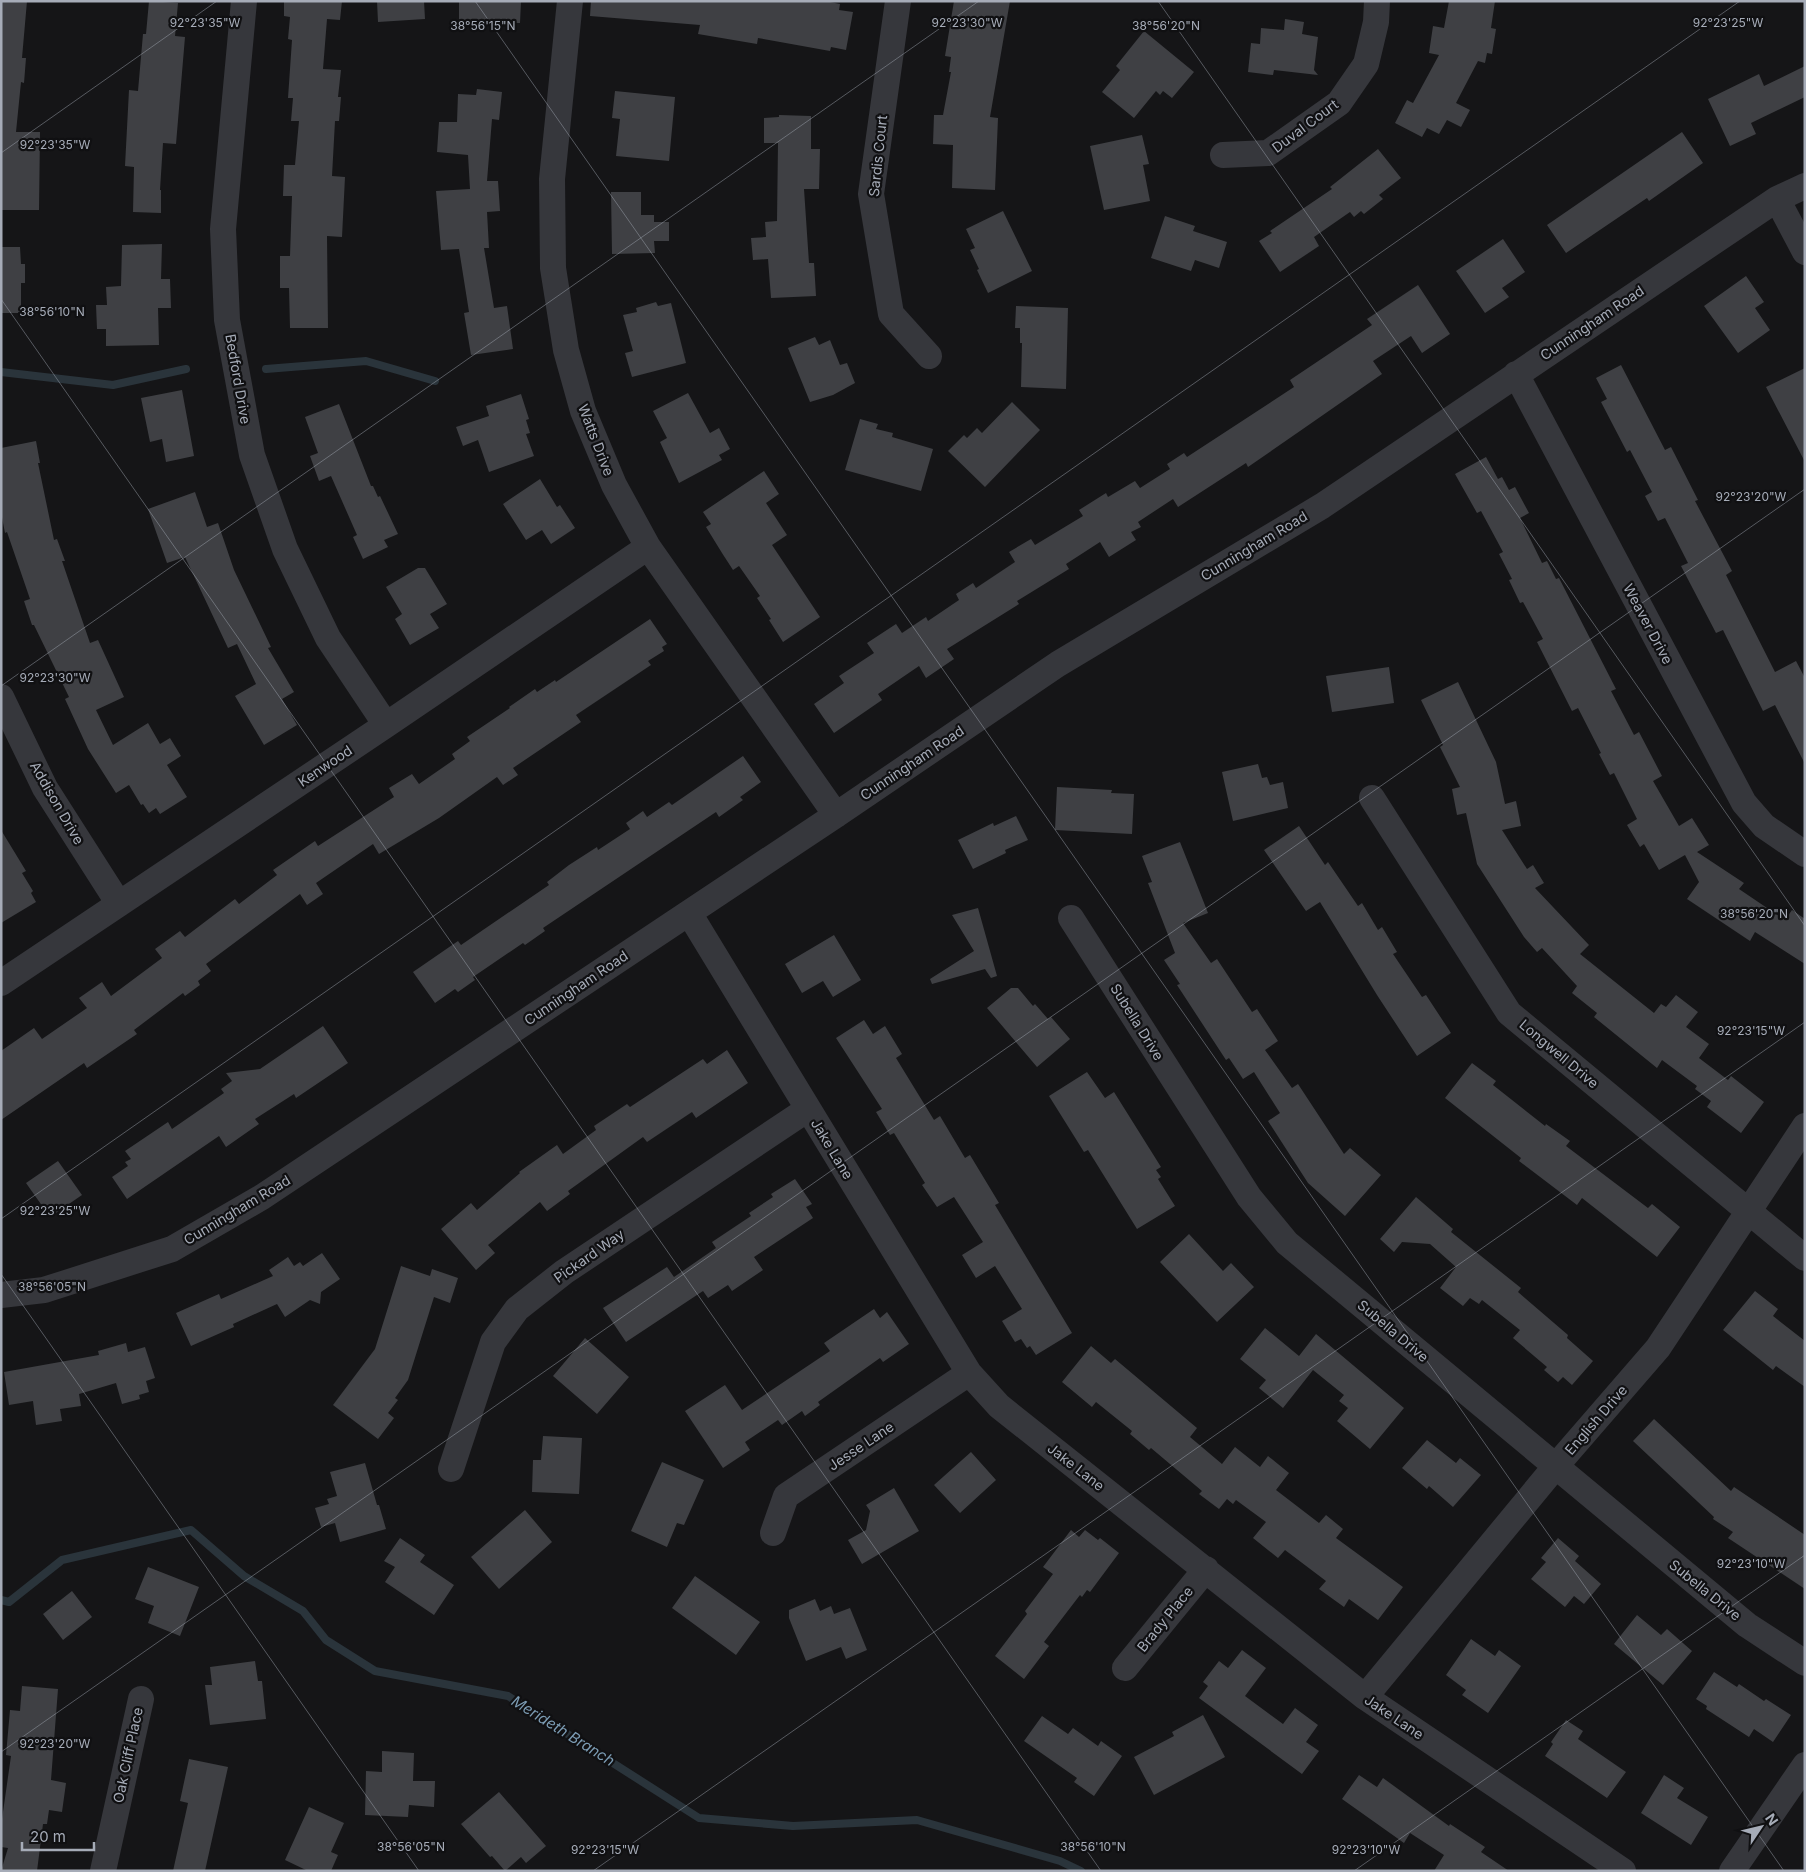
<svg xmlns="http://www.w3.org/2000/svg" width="1806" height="1872" font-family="Inter,sans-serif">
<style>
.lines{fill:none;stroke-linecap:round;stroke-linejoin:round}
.stream{stroke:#2a343b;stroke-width:8}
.building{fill:#3f4044}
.minor{stroke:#36373c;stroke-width:26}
.ticks{fill:none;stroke:#a6acb8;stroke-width:1;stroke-opacity:0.45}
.labels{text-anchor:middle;stroke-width:4.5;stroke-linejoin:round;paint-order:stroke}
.street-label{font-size:14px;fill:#a6acb8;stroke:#101012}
.water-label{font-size:15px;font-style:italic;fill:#7c9cb4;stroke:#101012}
.ticks-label{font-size:12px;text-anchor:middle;fill:#a6acb8;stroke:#101012;stroke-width:4.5;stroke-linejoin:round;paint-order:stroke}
</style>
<rect width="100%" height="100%" fill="#151517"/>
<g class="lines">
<path class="stream" d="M266,369L366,361L435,381
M1,372L113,385L186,369
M1,1600L9,1602L62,1560L191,1530L244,1576L303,1611L326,1640L375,1671L508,1696L699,1818L793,1826L917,1820L1060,1861L1081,1871"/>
</g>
<path class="building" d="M1,1H27L22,58H26L24,83L21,82L16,132H40L39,210H1Z
M149,1L178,3L175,36L185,37L176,144L163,143L160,190H161V213L133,212L134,167L125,166L129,90L138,91L143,34H146Z
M284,1H342L340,20L327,19L323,69L341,70L338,97H341L339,121H335L332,176L345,177L342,237L327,236L328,328H290L289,288H280V256H290L292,196H283L284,165H295L299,121H291L293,98H288L292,40L288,39L290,17L284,16Z
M377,1H424L425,19L378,22Z
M459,1H521L520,23L459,22Z
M591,1H825L840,4L839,10L853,12L846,50L831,47L830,51L758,38L757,44L698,34L700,25L590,16Z
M954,1H1010L990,117L998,118L995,190L952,188L953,145L933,144L934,115H943L951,72H949L951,57L945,56Z
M1449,1H1495L1491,28L1496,29L1492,54L1487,53L1485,63L1478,61L1456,103L1470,110L1461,127L1447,120L1439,134L1427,128L1422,137L1395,123L1407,100L1413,103L1439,55L1429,53L1433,26L1444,28Z
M1285,19L1304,22L1302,34L1318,37L1314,70L1318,75L1274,70L1273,75L1248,72L1251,43L1260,44L1261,28L1284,30Z
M1144,31L1194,72L1172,98L1163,91L1160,95L1156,91L1134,118L1102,92L1120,70L1116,66Z
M1805,66V97L1751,123L1756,134L1730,146L1708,99L1759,74L1764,86Z
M477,89L502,92L499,120L492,119L487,181H498L500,211L487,212L489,248H484L494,308L507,306L513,349L471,355L464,313L469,312L459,249L441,250L436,191L470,189L468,155L437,152L439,122H457L458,94L476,95Z
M615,91L675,97L669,161L616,156L620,119L612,118Z
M779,115L811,116V149H820L819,189H804L809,263H814L816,296L771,298L768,259L753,260L751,238L766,237L765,222L777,221L778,143H764V118L779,117Z
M1682,132L1703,163L1649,201L1647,198L1566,253L1547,225Z
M1142,135L1149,164L1143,165L1150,201L1104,210L1090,146Z
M1378,149L1401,178L1379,195L1383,199L1364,214L1361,211L1354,217L1350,212L1314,237L1319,246L1280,272L1259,241L1272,233L1270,231L1332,189L1330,187Z
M611,192H641V215H654V222H669V241H654L655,253L612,254Z
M1003,211L1032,271L988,293L977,270L979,269L970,250L975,248L966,229Z
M1165,216L1195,226L1193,231L1227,242L1219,268L1195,260L1191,271L1151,258Z
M1503,239L1525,272L1502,288L1509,297L1485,313L1456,271Z
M162,244L161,279H170L171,308H158L159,345L106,346V329H97L96,305H107L106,287L121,286L122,245Z
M1,247H20L21,264H25V283H21V313H1Z
M1746,276L1764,302L1755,308L1770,330L1738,353L1704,306Z
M1418,285L1450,334L1422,353L1411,336L1373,361L1382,374L1300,431L1248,467L1246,463L1178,507L1173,499L1138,522L1141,527L1131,532L1136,540L1109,557L1100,542L1066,564L1069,569L1017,601L1019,604L947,649L954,659L926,678L919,666L878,694L882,700L834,733L814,704L844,683L839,676L874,653L867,643L896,624L902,633L926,617L928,621L959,600L956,594L973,583L976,588L1015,562L1009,552L1031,539L1035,545L1083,516L1079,510L1106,493L1108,497L1135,481L1140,488L1170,469L1167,464L1184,453L1187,457L1294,387L1290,380L1372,325L1367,319Z
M656,302L658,306L671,303L686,363L632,377L625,353L633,351L623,315L637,312L636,308Z
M1016,306L1068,308L1066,389L1021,387L1022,343H1020V328H1015Z
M815,337L819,345L830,340L840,365L847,363L855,383L833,395L810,402L788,348Z
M1621,365L1665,450L1671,447L1698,500L1695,501L1732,571L1726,575L1775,672L1796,661L1805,678V764L1775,705L1763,711L1723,630L1716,633L1681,566L1688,563L1665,518L1658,521L1645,496L1652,492L1630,450L1627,452L1601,402L1607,399L1596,378Z
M1805,368V462L1766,387Z
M182,390L194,456L166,462L162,439L150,442L141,398Z
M688,393L710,433L719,428L730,449L719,455L722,460L679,483L660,442L667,438L653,411Z
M521,394L529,419L526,420L530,433L526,434L534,456L489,472L478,440L463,446L456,427L489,416L486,406Z
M1012,402L1040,430L985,487L948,451L964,435L967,438L977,428L982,433Z
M339,404L371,486H373L378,497L380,496L398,534L384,540L388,547L363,559L353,537L357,535L331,476L319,481L310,456L318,453L305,417Z
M860,419L878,424L876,429L893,433L892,437L933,449L921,491L845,470Z
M36,441L40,463H38L54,540L57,539L65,561H62L90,643L98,640L124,697L96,710L113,745L148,723L160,744L170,738L181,756L167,765L187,797L160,814L156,808L149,813L143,804L141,805L129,785L116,793L88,749L65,699L69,697L34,625H32L24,601L30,599L7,532L5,533L1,512V448Z
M1486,457L1498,479L1502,477L1509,490L1515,487L1529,513L1520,518L1542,563L1547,561L1556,579L1559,578L1616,689L1611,691L1634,735L1639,732L1662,776L1653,781L1679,826L1692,818L1709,845L1697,852L1744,883L1739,889L1785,920L1792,910L1805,919V964L1755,932L1750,941L1687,899L1699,882L1685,855L1659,870L1644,844L1640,847L1627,825L1637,819L1614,773L1610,775L1599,754L1601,753L1578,708L1572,711L1537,642L1543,639L1523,602L1520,603L1509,580L1512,579L1499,554L1503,552L1481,511L1477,513L1455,474Z
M764,471L779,494L766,503L787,535L772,545L820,617L783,642L769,620L771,619L757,598L760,596L739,566L733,570L722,553L706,527L711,524L703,512Z
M540,479L557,507L560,505L575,528L551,544L542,530L526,540L503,504Z
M195,492L207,527L218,523L234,570L271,647L268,648L294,692L282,699L297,725L264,745L235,696L256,684L237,644L228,648L185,557L167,563L148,509Z
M418,568H425L447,604L430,614L439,628L410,645L395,619L402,614L386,587Z
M650,619L667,644L662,647L664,651L648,661L651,665L576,715L581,722L513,768L518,775L503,785L497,777L439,818L379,854L373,844L316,883L323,894L307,905L300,894L206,964L211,971L198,981L200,985L185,996L183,993L134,1030L137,1034L87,1068L84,1063L1,1120V1051L34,1028L42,1039L87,1008L79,998L102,982L111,996L162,958L155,949L180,931L185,937L235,899L239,904L277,875L273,870L315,841L318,846L394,797L389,788L412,774L419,784L455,759L452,754L470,741L467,737L510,708L509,707L535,689L537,692L555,680L556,682Z
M1389,667L1394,703L1332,712L1326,676Z
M1458,682L1496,762L1505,804L1516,801L1521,826L1502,830L1527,869L1533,865L1544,883L1535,888L1589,945L1580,954L1654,1013L1661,1004L1666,1007L1676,995L1698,1012L1686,1027L1709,1044L1699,1058L1728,1080L1731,1076L1764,1102L1741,1133L1707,1107L1711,1101L1695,1089L1697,1086L1662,1060L1657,1068L1594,1017L1597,1013L1572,993L1577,986L1542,948L1537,952L1524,937L1477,864L1466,813L1457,815L1452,789L1460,787L1440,747L1443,745L1421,700Z
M743,756L761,782L740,797L743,800L719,817L716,812L543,928L545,931L525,945L523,943L473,977L475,980L458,992L455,989L435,1003L413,972L458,941L461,945L549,885L547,882L569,865L597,847L598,850L630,829L626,823L643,811L647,817L669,802L672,805Z
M1258,764L1262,778L1267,777L1270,785L1283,782L1288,808L1233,821L1222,772Z
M1057,787L1112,790L1111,793L1134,794L1132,834L1055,830Z
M1016,816L1028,840L1005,850L1006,853L973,869L958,840L993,823L994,826Z
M1299,826L1325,865L1328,862L1358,906L1362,903L1378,930L1382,927L1397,952L1393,954L1422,997L1426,995L1451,1033L1417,1056L1377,995L1320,902L1306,911L1264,850Z
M1,830L26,871L22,873L33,891L31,893L36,902L1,923Z
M1180,842L1208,913L1183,923L1211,963L1217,959L1252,1012L1257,1009L1278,1041L1265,1050L1292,1088L1298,1084L1344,1154L1350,1148L1381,1175L1345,1216L1308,1183L1268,1121L1280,1113L1254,1072L1243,1079L1229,1058L1226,1060L1177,985L1180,984L1164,960L1175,953L1148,883L1152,882L1142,856Z
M978,908L997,976L991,978L985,969L932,984L930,979L974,951L952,915Z
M834,935L861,980L833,997L823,981L802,993L785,964Z
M1011,988H1018L1033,1006L1035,1004L1048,1019L1051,1017L1070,1039L1037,1067L987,1008Z
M864,1020L873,1034L885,1026L902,1054L896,1058L934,1120L940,1116L965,1158L970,1155L999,1203L995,1205L1072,1333L1036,1355L1030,1346L1027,1348L1021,1339L1015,1342L1002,1321L1022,1309L995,1266L976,1278L962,1255L983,1242L954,1197L937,1207L922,1185L925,1183L894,1133L890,1135L876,1112L882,1109L836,1038Z
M323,1026L348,1063L296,1098L294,1094L255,1119L259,1124L226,1147L219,1136L127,1199L112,1177L128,1166L125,1162L131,1159L125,1151L168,1122L172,1129L224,1093L221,1089L232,1081L226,1073L260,1069Z
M727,1050L748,1083L696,1118L692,1112L647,1142L643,1137L568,1191L570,1194L547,1211L540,1202L488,1245L495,1253L476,1270L441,1229L471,1203L477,1210L520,1173L519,1172L557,1145L563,1154L596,1130L594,1126L627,1104L630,1107L703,1059L707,1064Z
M1472,1063L1496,1081L1493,1085L1545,1126L1546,1124L1570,1141L1566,1146L1648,1208L1652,1204L1680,1227L1657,1257L1582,1198L1577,1205L1519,1161L1521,1158L1445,1098Z
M1087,1072L1105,1098L1114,1092L1161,1167L1156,1170L1161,1177L1158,1179L1175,1206L1137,1229L1088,1150L1084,1152L1049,1096Z
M58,1161L82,1195L50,1217L26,1183Z
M795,1179L812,1204L806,1207L813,1218L754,1257L763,1270L732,1291L728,1285L708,1298L703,1291L626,1342L603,1308L667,1267L674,1277L716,1248L712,1242L751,1216L749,1213L773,1197L771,1194Z
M1416,1197L1453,1229L1451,1232L1521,1288L1518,1292L1568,1335L1567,1338L1593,1361L1572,1385L1563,1377L1558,1382L1544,1370L1547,1367L1513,1338L1520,1330L1482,1300L1479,1304L1470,1298L1463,1306L1440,1288L1456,1267L1430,1244L1402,1242L1394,1252L1380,1239Z
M1189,1234L1223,1271L1231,1263L1254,1287L1217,1322L1160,1262Z
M322,1253L340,1279L321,1292L320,1304L310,1300L285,1317L277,1304L233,1324L234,1327L191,1346L176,1313L219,1294L221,1299L273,1276L269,1270L288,1257L294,1266L300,1262L303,1266Z
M401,1266L430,1276L432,1269L458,1278L450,1303L434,1297L408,1380L395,1398L398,1400L388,1413L394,1418L378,1439L333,1405L375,1349Z
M1755,1291L1778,1309L1773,1316L1805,1341V1387L1776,1366L1773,1370L1723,1330Z
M874,1309L880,1318L887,1312L909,1344L883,1362L880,1358L818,1402L820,1405L805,1416L802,1411L782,1425L778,1420L745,1442L750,1450L723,1468L685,1411L725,1385L742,1410L830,1351L824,1343Z
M1265,1328L1299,1356L1316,1334L1404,1408L1370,1449L1337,1421L1348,1408L1339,1401L1344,1395L1313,1370L1283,1408L1259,1388L1266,1380L1240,1359Z
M585,1338L629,1377L597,1414L553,1376Z
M126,1343L128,1352L145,1347L155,1378L146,1381L149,1392L139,1395L140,1399L122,1404L116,1383L79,1394L81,1406L60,1409L62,1421L36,1425L33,1401L9,1405L4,1372L99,1355L98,1351Z
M1091,1346L1111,1363L1115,1359L1197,1428L1190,1437L1222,1464L1235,1447L1260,1467L1268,1456L1289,1473L1276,1490L1319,1523L1326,1515L1343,1529L1336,1538L1403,1587L1378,1620L1349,1599L1344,1607L1319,1589L1326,1581L1285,1550L1278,1558L1253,1538L1266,1522L1236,1500L1233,1504L1227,1499L1219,1509L1199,1494L1202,1491L1151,1448L1149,1450L1130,1434L1132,1431L1096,1402L1092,1407L1062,1382Z
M1654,1419L1731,1491L1734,1487L1805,1535V1589L1728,1538L1733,1532L1713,1519L1714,1517L1633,1441Z
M543,1436L582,1438L579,1494L532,1492L533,1460H541Z
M1427,1440L1456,1463L1460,1458L1481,1475L1453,1507L1429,1486L1427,1489L1402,1468Z
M971,1452L996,1480L960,1513L934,1485Z
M662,1462L704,1480L684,1525L677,1523L667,1547L631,1531Z
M365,1463L377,1505H379L386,1529L340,1542L335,1523L321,1527L315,1508L329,1504L327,1499L337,1496L330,1472Z
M894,1488L919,1531L862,1564L848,1540L866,1530L870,1511L866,1505Z
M525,1510L552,1542L499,1589L471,1557Z
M1071,1530L1079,1537L1085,1530L1098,1540L1100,1538L1119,1553L1090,1592L1087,1590L1082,1597L1080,1595L1044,1642L1049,1646L1024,1679L995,1656L1027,1614L1025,1611L1053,1574L1043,1567Z
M400,1538L425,1555L420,1562L454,1585L434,1615L385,1582L395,1567L384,1561Z
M1558,1538L1579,1556L1575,1561L1601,1584L1584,1604L1574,1596L1565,1607L1531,1579L1546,1562L1541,1558Z
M148,1567L199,1587L180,1636L148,1623L154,1606L135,1599Z
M695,1576L760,1622L736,1655L672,1608Z
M72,1591L92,1617L63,1640L43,1614Z
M815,1599L820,1611L831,1606L834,1614L850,1608L867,1650L846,1659L841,1647L806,1661L789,1618V1610Z
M1637,1615L1661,1635L1667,1629L1692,1651L1663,1685L1614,1644Z
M1471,1639L1495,1656L1499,1650L1521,1666L1488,1713L1462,1695L1466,1690L1446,1675Z
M1242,1650L1266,1668L1245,1696L1283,1724L1295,1708L1318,1725L1306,1742L1319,1751L1302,1774L1199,1698L1208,1686L1203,1682L1219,1661L1228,1668Z
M255,1661L258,1681H262L266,1719L210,1725L205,1685H212L210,1667Z
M1714,1672L1737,1687L1739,1684L1764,1701L1766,1699L1791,1715L1773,1742L1754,1729L1749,1737L1706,1709L1707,1706L1696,1699Z
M22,1686L58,1689L51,1780L66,1783L62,1812L49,1810L47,1824H43L37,1871H1L8,1848L1,1847V1826L11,1756L6,1755L10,1710L20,1711Z
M1203,1715L1225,1757L1154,1795L1134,1757L1174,1736L1172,1732Z
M1042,1716L1068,1734L1073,1728L1098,1746L1101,1741L1122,1756L1094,1796L1074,1782L1077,1778L1024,1741Z
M1566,1720L1583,1731L1578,1739L1626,1772L1607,1798L1545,1756L1553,1744L1551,1742Z
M382,1751L414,1753L413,1781H435L434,1807L409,1805L408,1817L365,1815L366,1771L382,1772Z
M189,1759L228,1767L205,1871H173L188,1803L180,1801Z
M1359,1775L1377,1787L1383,1778L1449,1826L1450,1824L1485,1847L1481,1852L1509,1871H1434L1444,1855L1410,1833L1404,1843L1342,1799Z
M1664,1775L1684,1788L1677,1798L1708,1817L1691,1845L1641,1813Z
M499,1792L546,1846L526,1863L521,1857L505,1871L492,1856L490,1857L461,1824Z
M309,1807L344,1823L331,1852L338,1855L331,1871H308L285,1860Z"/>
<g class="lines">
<path class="minor" d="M244,1L223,229L227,320L252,455L285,549L328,638L386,725
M570,1L552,179L553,268L566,350L583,411L614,485L648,547L836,815
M898,1L871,194L891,314L929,356
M1223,155L1268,153L1339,103L1366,64L1376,22L1377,1
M1777,199L1805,252
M1516,374L1744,803L1764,826L1805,854
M1,697L45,788L119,904
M1372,798L1509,1013L1805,1258
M689,913L969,1373L999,1406L1365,1697L1623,1871
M1071,918L1249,1197L1287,1243L1747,1625L1805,1663
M1,983L386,725L648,547
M1,1295L44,1290L172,1249L262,1197L836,815L1058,664L1322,506L1777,199L1805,186
M451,1469L493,1342L517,1309L564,1272L808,1109
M773,1533L786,1496L969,1373
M1125,1668L1206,1569
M1365,1697L1555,1467L1658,1348L1805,1126
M103,1871L141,1699
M1732,1871L1805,1765"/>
</g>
<path class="ticks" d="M475,1L1784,1871M1158,1L1805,926M1,153L217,1M1,299L1101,1871M1,686L979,1M1,1219L1740,1M1,1274L419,1871M1,1752L1805,489M593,1871L1805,1022M1354,1871L1805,1555"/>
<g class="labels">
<g class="street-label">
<text transform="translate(1305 126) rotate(-37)" y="5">Duval Court</text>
<text transform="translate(878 156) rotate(-84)" y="5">Sardis Court</text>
<text transform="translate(1592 323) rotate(-34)" y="5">Cunningham Road</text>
<text transform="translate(238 379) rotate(80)" y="5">Bedford Drive</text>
<text transform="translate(596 440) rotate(69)" y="5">Watts Drive</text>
<text transform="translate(1254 546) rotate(-31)" y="5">Cunningham Road</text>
<text transform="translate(1648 624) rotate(62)" y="5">Weaver Drive</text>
<text transform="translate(912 763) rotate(-34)" y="5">Cunningham Road</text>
<text transform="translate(325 766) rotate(-34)" y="5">Kenwood</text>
<text transform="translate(57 803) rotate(60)" y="5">Addison Drive</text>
<text transform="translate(576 988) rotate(-34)" y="5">Cunningham Road</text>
<text transform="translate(1137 1022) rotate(58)" y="5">Subella Drive</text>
<text transform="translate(1559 1054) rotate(40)" y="5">Longwell Drive</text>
<text transform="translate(832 1149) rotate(59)" y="5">Jake Lane</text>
<text transform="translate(237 1210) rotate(-31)" y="5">Cunningham Road</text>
<text transform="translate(589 1256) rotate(-35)" y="5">Pickard Way</text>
<text transform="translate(1393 1331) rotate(40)" y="5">Subella Drive</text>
<text transform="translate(1596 1420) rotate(-49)" y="5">English Drive</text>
<text transform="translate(861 1446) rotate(-34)" y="5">Jesse Lane</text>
<text transform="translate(1076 1467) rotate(38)" y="5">Jake Lane</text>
<text transform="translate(1705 1590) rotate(39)" y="5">Subella Drive</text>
<text transform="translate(1165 1619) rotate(-51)" y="5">Brady Place</text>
<text transform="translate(1394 1717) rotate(34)" y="5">Jake Lane</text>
<text transform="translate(128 1755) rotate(-78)" y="5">Oak Cliff Place</text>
</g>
<g class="water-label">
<text transform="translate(563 1731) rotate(32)" y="5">Merideth Branch</text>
</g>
</g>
<g class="ticks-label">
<text x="205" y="27">92°23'35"W</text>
<text x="967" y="27">92°23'30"W</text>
<text x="1728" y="27">92°23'25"W</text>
<text x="483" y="30">38°56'15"N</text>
<text x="1166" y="30">38°56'20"N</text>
<text x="55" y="149">92°23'35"W</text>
<text x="52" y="316">38°56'10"N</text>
<text x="1751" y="501">92°23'20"W</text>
<text x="55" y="682">92°23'30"W</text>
<text x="1754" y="918">38°56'20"N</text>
<text x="1751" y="1035">92°23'15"W</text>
<text x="55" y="1215">92°23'25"W</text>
<text x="52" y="1291">38°56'05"N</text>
<text x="1751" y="1568">92°23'10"W</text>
<text x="55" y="1748">92°23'20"W</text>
<text x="411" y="1851">38°56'05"N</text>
<text x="1093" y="1851">38°56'10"N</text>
<text x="605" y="1854">92°23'15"W</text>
<text x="1366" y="1854">92°23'10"W</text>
</g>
<rect width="1806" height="1872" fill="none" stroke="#a6acb8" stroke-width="5"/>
<g transform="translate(1761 1827) rotate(55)" stroke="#101012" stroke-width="4" paint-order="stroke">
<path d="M0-4L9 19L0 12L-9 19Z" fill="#a6acb8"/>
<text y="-8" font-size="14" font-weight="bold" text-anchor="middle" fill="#a6acb8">N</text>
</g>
<path d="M22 1842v8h72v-8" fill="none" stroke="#a6acb8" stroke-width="2.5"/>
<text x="30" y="1842" font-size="15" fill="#a6acb8" stroke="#101012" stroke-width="4" paint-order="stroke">20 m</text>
</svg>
